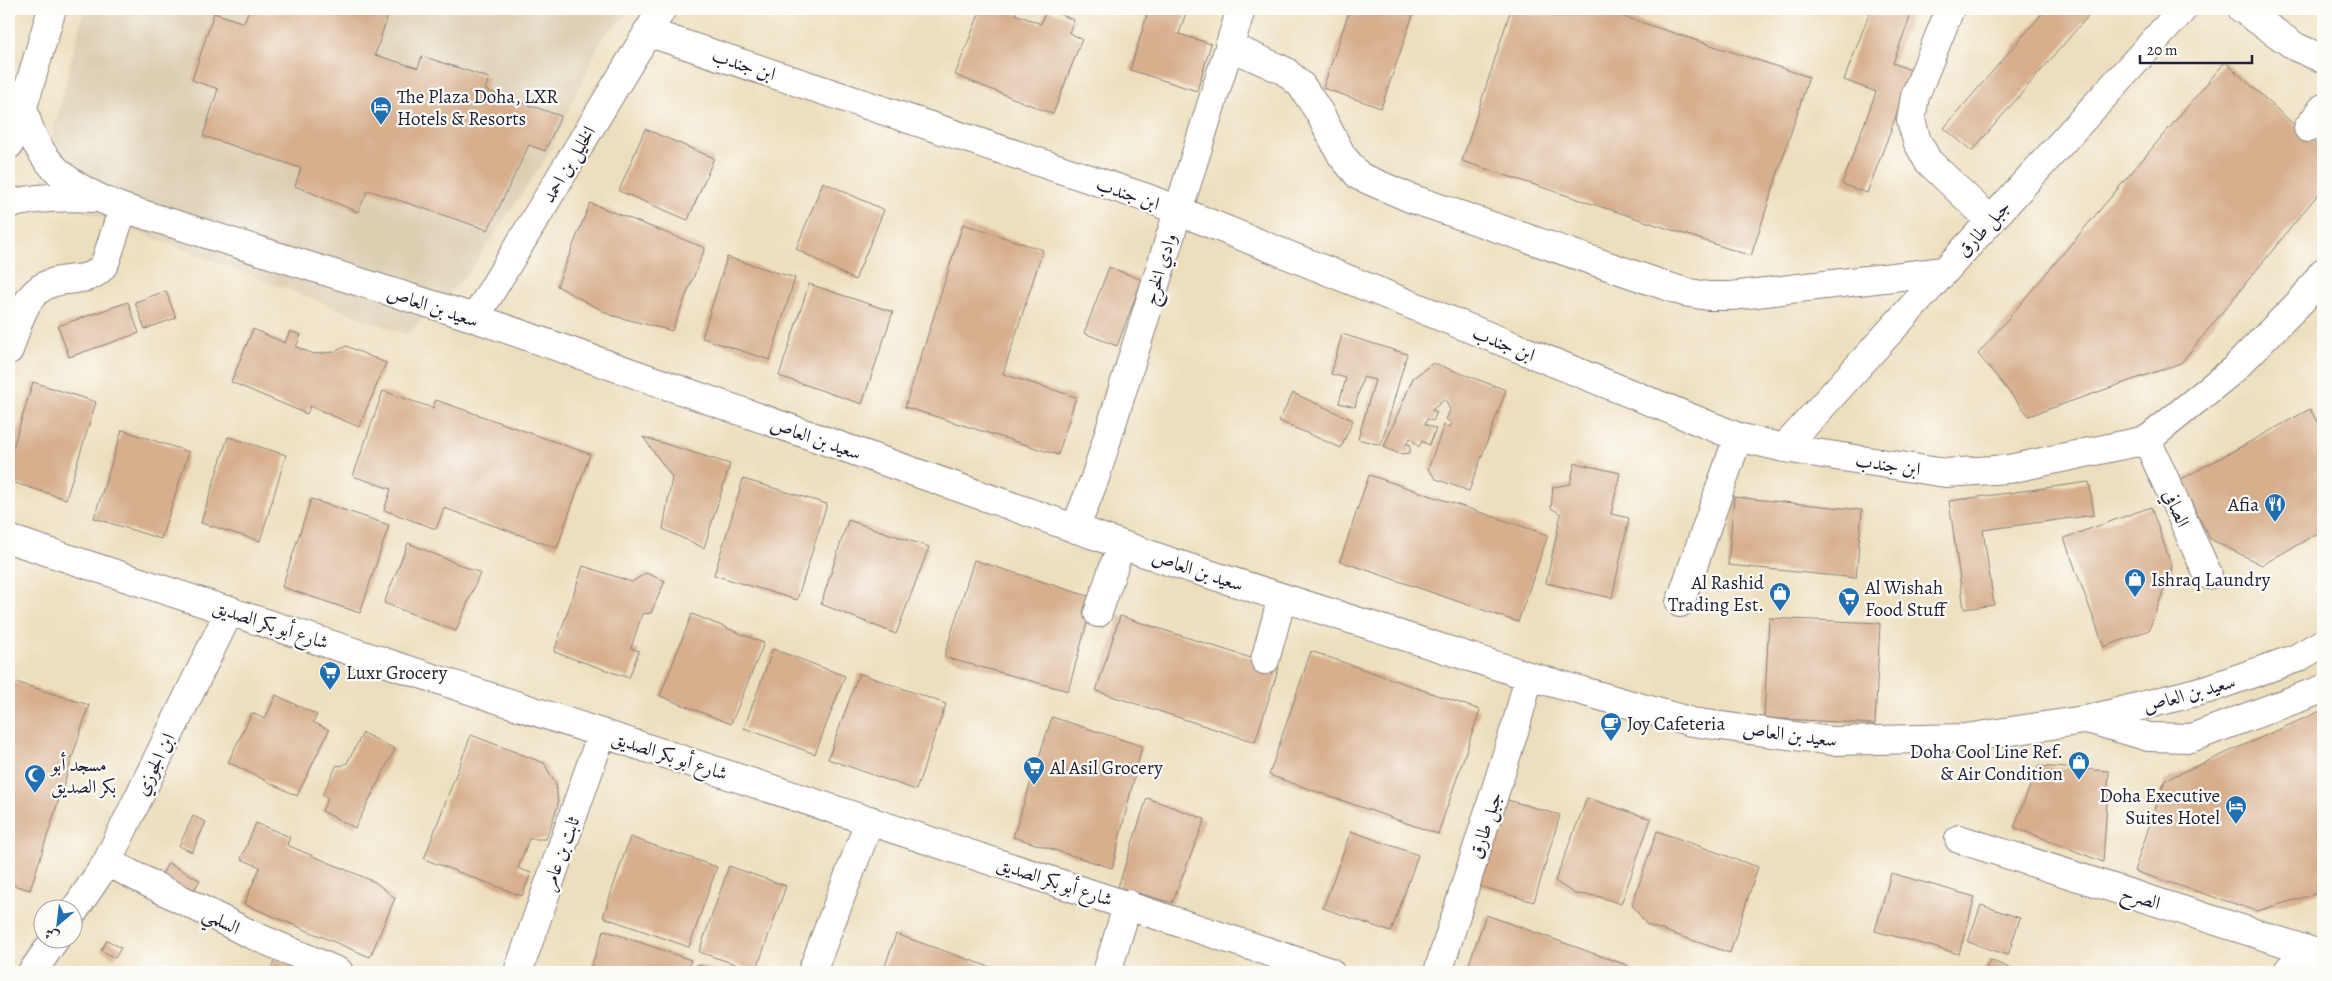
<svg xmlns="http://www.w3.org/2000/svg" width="2332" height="981" font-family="Alegreya,Amiri,serif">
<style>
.built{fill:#ddceb2}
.building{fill:#d7af8d}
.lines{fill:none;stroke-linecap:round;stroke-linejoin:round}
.minor-casing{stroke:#88807c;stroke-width:30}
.minor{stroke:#fff;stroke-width:28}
.labels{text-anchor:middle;stroke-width:4.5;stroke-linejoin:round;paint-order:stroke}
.street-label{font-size:19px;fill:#22223b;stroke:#fdfcf7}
.poi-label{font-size:19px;fill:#22223b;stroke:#fdfcf7;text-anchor:start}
</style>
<rect width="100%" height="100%" fill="#fdfcf7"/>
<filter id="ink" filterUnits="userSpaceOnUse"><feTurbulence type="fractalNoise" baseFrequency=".02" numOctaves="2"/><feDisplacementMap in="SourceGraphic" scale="10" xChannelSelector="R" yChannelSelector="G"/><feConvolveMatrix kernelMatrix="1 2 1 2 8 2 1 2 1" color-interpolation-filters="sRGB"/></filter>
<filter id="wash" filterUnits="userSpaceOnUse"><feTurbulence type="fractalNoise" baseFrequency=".0096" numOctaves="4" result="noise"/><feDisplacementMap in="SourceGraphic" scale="20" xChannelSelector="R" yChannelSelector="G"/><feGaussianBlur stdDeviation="1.12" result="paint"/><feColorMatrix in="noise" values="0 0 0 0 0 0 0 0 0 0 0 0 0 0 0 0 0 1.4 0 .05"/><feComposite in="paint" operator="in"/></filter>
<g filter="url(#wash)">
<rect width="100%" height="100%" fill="#eddfbe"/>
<path class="built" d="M84,9H633L603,36L548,155L466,276L407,335L38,194Z"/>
<g id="blocks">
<path class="building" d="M249,9H390L375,55L418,68L422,56L489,78L485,90L561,116L545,151L529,145L488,230L368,190L358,212L295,186L301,168L203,136L218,89L192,80L214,13L244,23Z
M981,9H1017L1015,14L1041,24L1046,9L1074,20L1069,33L1082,39L1053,114L955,75Z
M1130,9H1187L1179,34L1211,44L1197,91L1130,70L1147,15Z
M1350,9H1415L1381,108L1323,88Z
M1511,9H1600L1809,77L1751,256L1462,161Z
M1871,9H1913L1893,63L1913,71L1867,193L1842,184L1876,92L1844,80Z
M2046,9H2094L1972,151L1944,128Z
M2225,62L2323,151V188L2181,363L2029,416L1978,354Z
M645,129L714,158L688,220L619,191Z
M823,182L884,210L855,280L796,249Z
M590,203L705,248L672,331L610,315L557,286Z
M963,224L1043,250L1003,374L1076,397L1058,455L905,407Z
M727,257L795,278L770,360L702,338Z
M1109,267L1142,280L1117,346L1084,333Z
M809,284L893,312L862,404L779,376Z
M166,291L176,318L145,329L135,302Z
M128,302L139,333L69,357L58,326Z
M253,329L285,343L290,331L301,335L296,347L314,354L335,352L346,346L386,363L359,427L310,406L307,414L231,382Z
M1342,334L1407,354L1381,445L1358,439L1375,380L1363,377L1355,407L1339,403L1346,378L1331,374Z
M1433,363L1506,390L1469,491L1436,479L1428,469L1444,425L1450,427L1452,424L1446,419L1450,410L1445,399L1432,410L1437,412L1433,421L1427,419L1425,424L1436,429L1429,445L1422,441L1419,447L1410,438L1406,444H1410V453L1399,454L1384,447L1413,378Z
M33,382L96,402L66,499L9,481V460Z
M383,391L433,408L436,400L590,454L557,548L444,508L436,529L384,510L391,489L353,476Z
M1293,393L1353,420L1341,448L1279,421Z
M2310,409L2323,432V530L2262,565L2210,539L2180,480Z
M122,430L189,452L161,539L94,518Z
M228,437L286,455L260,541L201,523Z
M643,437L730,464L704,548L663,529L672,477Z
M1575,463L1620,473L1611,514L1629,518L1612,598L1546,583L1561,514L1551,508L1553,487L1570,484Z
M1369,475L1548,535L1518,622L1340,561Z
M743,479L827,504L797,600L714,575Z
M2089,482L2094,515L1983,530L1994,605L1964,609L1949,501Z
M1734,497L1862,510L1856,578L1728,565Z
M311,499L389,525L360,613L282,587Z
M2151,507L2172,567L2149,630L2104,647L2064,538Z
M848,520L929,547L896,634L821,604Z
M408,543L480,573L456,631L384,603Z
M974,560L1094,598L1068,691L944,657Z
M583,566L632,582L646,573L665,581L651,613L642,614L631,648L639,651L629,678L554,652Z
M692,614L764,643L731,724L660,696Z
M1120,616L1279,667L1255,742L1096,691Z
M1769,618L1880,623L1875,724L1764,718Z
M773,649L845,676L815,754L744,728Z
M1311,651L1480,710L1438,834L1269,775Z
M859,673L946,704L916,790L828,759Z
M9,680L89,705L30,890L9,884Z
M276,695L317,715L313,722L329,730L297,796L228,762L252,713L265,719Z
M2323,710V881L2318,893L2257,911L2134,871L2165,780Z
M1052,717L1142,746L1112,868L1013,837Z
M363,733L395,749L355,828L322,811L328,798L322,795L337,765L341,766L347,763Z
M471,735L544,763L556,785L558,805L546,839H529L518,868L531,873L522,896L424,859Z
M2038,766L2109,771L2103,862L2014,827Z
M1147,798L1205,819L1172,903L1118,887Z
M1501,798L1560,815L1534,902L1476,885Z
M1587,798L1651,819L1621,904L1597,896L1575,894L1555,881Z
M193,816L206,822L192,852L179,846Z
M256,823L290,837L287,845L375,882L395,898L370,957L244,904L260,867L241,859Z
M1351,831L1418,855L1391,932L1323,908Z
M1657,831L1758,867L1730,953L1647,925L1632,905Z
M630,837L717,867L689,947L603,917Z
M168,863L200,880L190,897L159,880Z
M729,866L786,886L756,971L699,952Z
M1891,873L1975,897L1959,954L1875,931Z
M1981,905L2020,918L2008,955L1968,942Z
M1486,915L1629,966L1626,972H1466Z
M604,930L691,960L686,972H589Z
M896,934L1004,972H883Z
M107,940L121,948L115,958L101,950Z
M277,957L307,972H269Z
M1990,960L2019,972H1984Z
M697,964L720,972H695Z"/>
</g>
</g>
<g filter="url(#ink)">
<use href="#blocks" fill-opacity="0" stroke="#88807c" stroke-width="1"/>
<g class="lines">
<g class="minor-casing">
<path id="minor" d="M1950,9L1915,96L1911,120L1917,141L1928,161L1990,220
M2242,9L2296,47L2323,59
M647,32L1147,198L1738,437L1784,448L1945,473L2009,469L2147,440L2233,370L2303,299L2323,272
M1229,46L1285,71L1301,85L1319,112L1342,156L1359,176L1410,198L1684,292L1708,296H1731L1944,271
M23,107C36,164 70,188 123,208L475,318L1171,562L1529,676L1692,722L1832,741L1966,738L2090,719L2208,689L2297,658L2323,643
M2308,128L2323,108
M9,145L23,107L52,9
M9,204C38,197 64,196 94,198
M475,318L662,9
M9,350C16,331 21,305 37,291C61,271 89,289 105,263L123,208
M2147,440L2208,575
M1784,448L2183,9
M1075,529L1095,478L1241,9
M9,539L1330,972
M1680,603L1738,437
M1098,613L1121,545
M1265,660L1282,598
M2091,720L2149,737L2191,738L2323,689
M1959,839L2323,955
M107,862L248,933L339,972
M72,914L107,862L230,610
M32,972L56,938
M518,972L602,733
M812,972L870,820
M1107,972L1128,904
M1438,972L1517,722L1529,676
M2287,972L2305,949"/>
</g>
<use href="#minor" class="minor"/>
</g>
</g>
<defs>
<g id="hotel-pin" transform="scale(1.125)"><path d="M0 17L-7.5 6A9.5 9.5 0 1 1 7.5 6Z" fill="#1f6fb2" stroke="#fdfcf7"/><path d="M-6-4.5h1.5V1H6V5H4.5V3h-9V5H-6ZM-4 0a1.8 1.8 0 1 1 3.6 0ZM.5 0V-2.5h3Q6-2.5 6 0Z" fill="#fff"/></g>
<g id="restaurant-pin" transform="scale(1.125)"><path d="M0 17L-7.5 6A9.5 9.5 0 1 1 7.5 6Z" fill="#1f6fb2" stroke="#fdfcf7"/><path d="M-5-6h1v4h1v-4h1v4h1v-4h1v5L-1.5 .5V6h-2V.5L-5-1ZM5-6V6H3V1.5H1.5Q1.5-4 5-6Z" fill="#fff"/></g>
<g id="shop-pin" transform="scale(1.125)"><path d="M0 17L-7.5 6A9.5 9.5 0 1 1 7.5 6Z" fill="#1f6fb2" stroke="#fdfcf7"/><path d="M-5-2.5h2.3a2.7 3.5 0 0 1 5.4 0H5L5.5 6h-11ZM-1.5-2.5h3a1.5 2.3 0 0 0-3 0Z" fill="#fff"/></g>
<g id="supermarket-pin" transform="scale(1.125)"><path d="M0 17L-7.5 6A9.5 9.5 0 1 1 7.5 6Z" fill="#1f6fb2" stroke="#fdfcf7"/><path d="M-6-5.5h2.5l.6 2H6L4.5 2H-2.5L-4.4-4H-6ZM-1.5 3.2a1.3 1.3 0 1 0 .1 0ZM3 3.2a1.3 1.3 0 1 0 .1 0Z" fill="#fff"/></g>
<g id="cafe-pin" transform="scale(1.125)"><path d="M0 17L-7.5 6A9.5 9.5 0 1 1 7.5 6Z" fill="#1f6fb2" stroke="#fdfcf7"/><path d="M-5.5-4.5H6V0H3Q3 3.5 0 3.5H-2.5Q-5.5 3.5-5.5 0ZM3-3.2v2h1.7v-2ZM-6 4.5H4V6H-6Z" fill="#fff"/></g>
<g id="mosque-pin" transform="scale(1.125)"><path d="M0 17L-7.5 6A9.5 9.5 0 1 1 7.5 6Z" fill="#1f6fb2" stroke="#fdfcf7"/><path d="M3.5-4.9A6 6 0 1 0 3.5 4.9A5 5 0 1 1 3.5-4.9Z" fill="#fff"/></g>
</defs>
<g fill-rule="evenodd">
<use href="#hotel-pin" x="381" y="107"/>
<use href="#restaurant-pin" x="2275" y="504"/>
<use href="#shop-pin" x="2135" y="579"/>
<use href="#shop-pin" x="1780" y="593"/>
<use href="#supermarket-pin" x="1849" y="598"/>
<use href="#supermarket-pin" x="330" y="672"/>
<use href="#cafe-pin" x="1611" y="723"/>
<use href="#shop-pin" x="2079" y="762"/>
<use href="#supermarket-pin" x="1034" y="767"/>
<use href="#mosque-pin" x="35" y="775"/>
<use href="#hotel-pin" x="2236" y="806"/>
</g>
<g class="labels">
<g class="street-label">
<text transform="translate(744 64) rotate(18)" y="7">ابن جندب</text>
<text transform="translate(568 164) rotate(-59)" y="7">الخليل بن احمد</text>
<text transform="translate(1128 193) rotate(19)" y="7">ابن جندب</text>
<text transform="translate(1983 228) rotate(-48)" y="7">جبل طارق</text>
<text transform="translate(1159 269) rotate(-73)" y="7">وادي الخرج</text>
<text transform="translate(433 306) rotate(18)" y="7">سعيد بن العاص</text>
<text transform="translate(1504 343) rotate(22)" y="7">ابن جندب</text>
<text transform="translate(816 438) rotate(19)" y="7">سعيد بن العاص</text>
<text transform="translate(1888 464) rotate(8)" y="7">ابن جندب</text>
<text transform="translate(2177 508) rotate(66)" y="7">الصافي</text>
<text transform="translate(1198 570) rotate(18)" y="7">سعيد بن العاص</text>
<text transform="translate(271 624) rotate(18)" y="7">شارع أبو بكر الصديق</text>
<text transform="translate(2189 693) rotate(-16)" y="7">سعيد بن العاص</text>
<text transform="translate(1790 734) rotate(7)" y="7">سعيد بن العاص</text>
<text transform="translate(670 755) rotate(18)" y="7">شارع أبو بكر الصديق</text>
<text transform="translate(154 764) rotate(-64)" y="7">ابن الجوزي</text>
<text transform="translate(1485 825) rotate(-72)" y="7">جبل طارق</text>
<text transform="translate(560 853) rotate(-70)" y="7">ثابت بن عامر</text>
<text transform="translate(1055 881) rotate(18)" y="7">شارع أبو بكر الصديق</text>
<text transform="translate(2141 897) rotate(18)" y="7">الصرح</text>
<text transform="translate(222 920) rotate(27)" y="7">السلمي</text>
</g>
<g class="poi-label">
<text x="397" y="103">The Plaza Doha, LXR<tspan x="397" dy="22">Hotels &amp; Resorts</tspan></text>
<text x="2259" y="511" text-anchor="end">Afia</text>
<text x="2151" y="586">Ishraq Laundry</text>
<text x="1764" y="589" text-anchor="end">Al Rashid<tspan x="1764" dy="22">Trading Est.</tspan></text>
<text x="1865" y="594">Al Wishah<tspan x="1865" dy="22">Food Stuff</tspan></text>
<text x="346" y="679">Luxr Grocery</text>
<text x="1627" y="730">Joy Cafeteria</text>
<text x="2063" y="758" text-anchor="end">Doha Cool Line Ref.<tspan x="2063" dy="22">&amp; Air Condition</tspan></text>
<text x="51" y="771">مسجد أبو<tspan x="51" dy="22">بكر الصديق</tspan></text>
<text x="1050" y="774">Al Asil Grocery</text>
<text x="2220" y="802" text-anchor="end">Doha Executive<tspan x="2220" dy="22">Suites Hotel</tspan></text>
</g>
</g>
<rect width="2332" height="981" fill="none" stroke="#fdfcf7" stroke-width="30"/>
<g transform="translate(58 924) rotate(208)"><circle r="24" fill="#fdfcf7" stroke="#a5a5ac"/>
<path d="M0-4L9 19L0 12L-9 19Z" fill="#1f6fb2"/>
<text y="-8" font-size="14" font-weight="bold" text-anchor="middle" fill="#22223b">ش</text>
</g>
<path d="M2140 55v8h112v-8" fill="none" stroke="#22223b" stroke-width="2.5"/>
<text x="2147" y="55" font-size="15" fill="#22223b" stroke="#fdfcf7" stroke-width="4" paint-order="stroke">20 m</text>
</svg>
